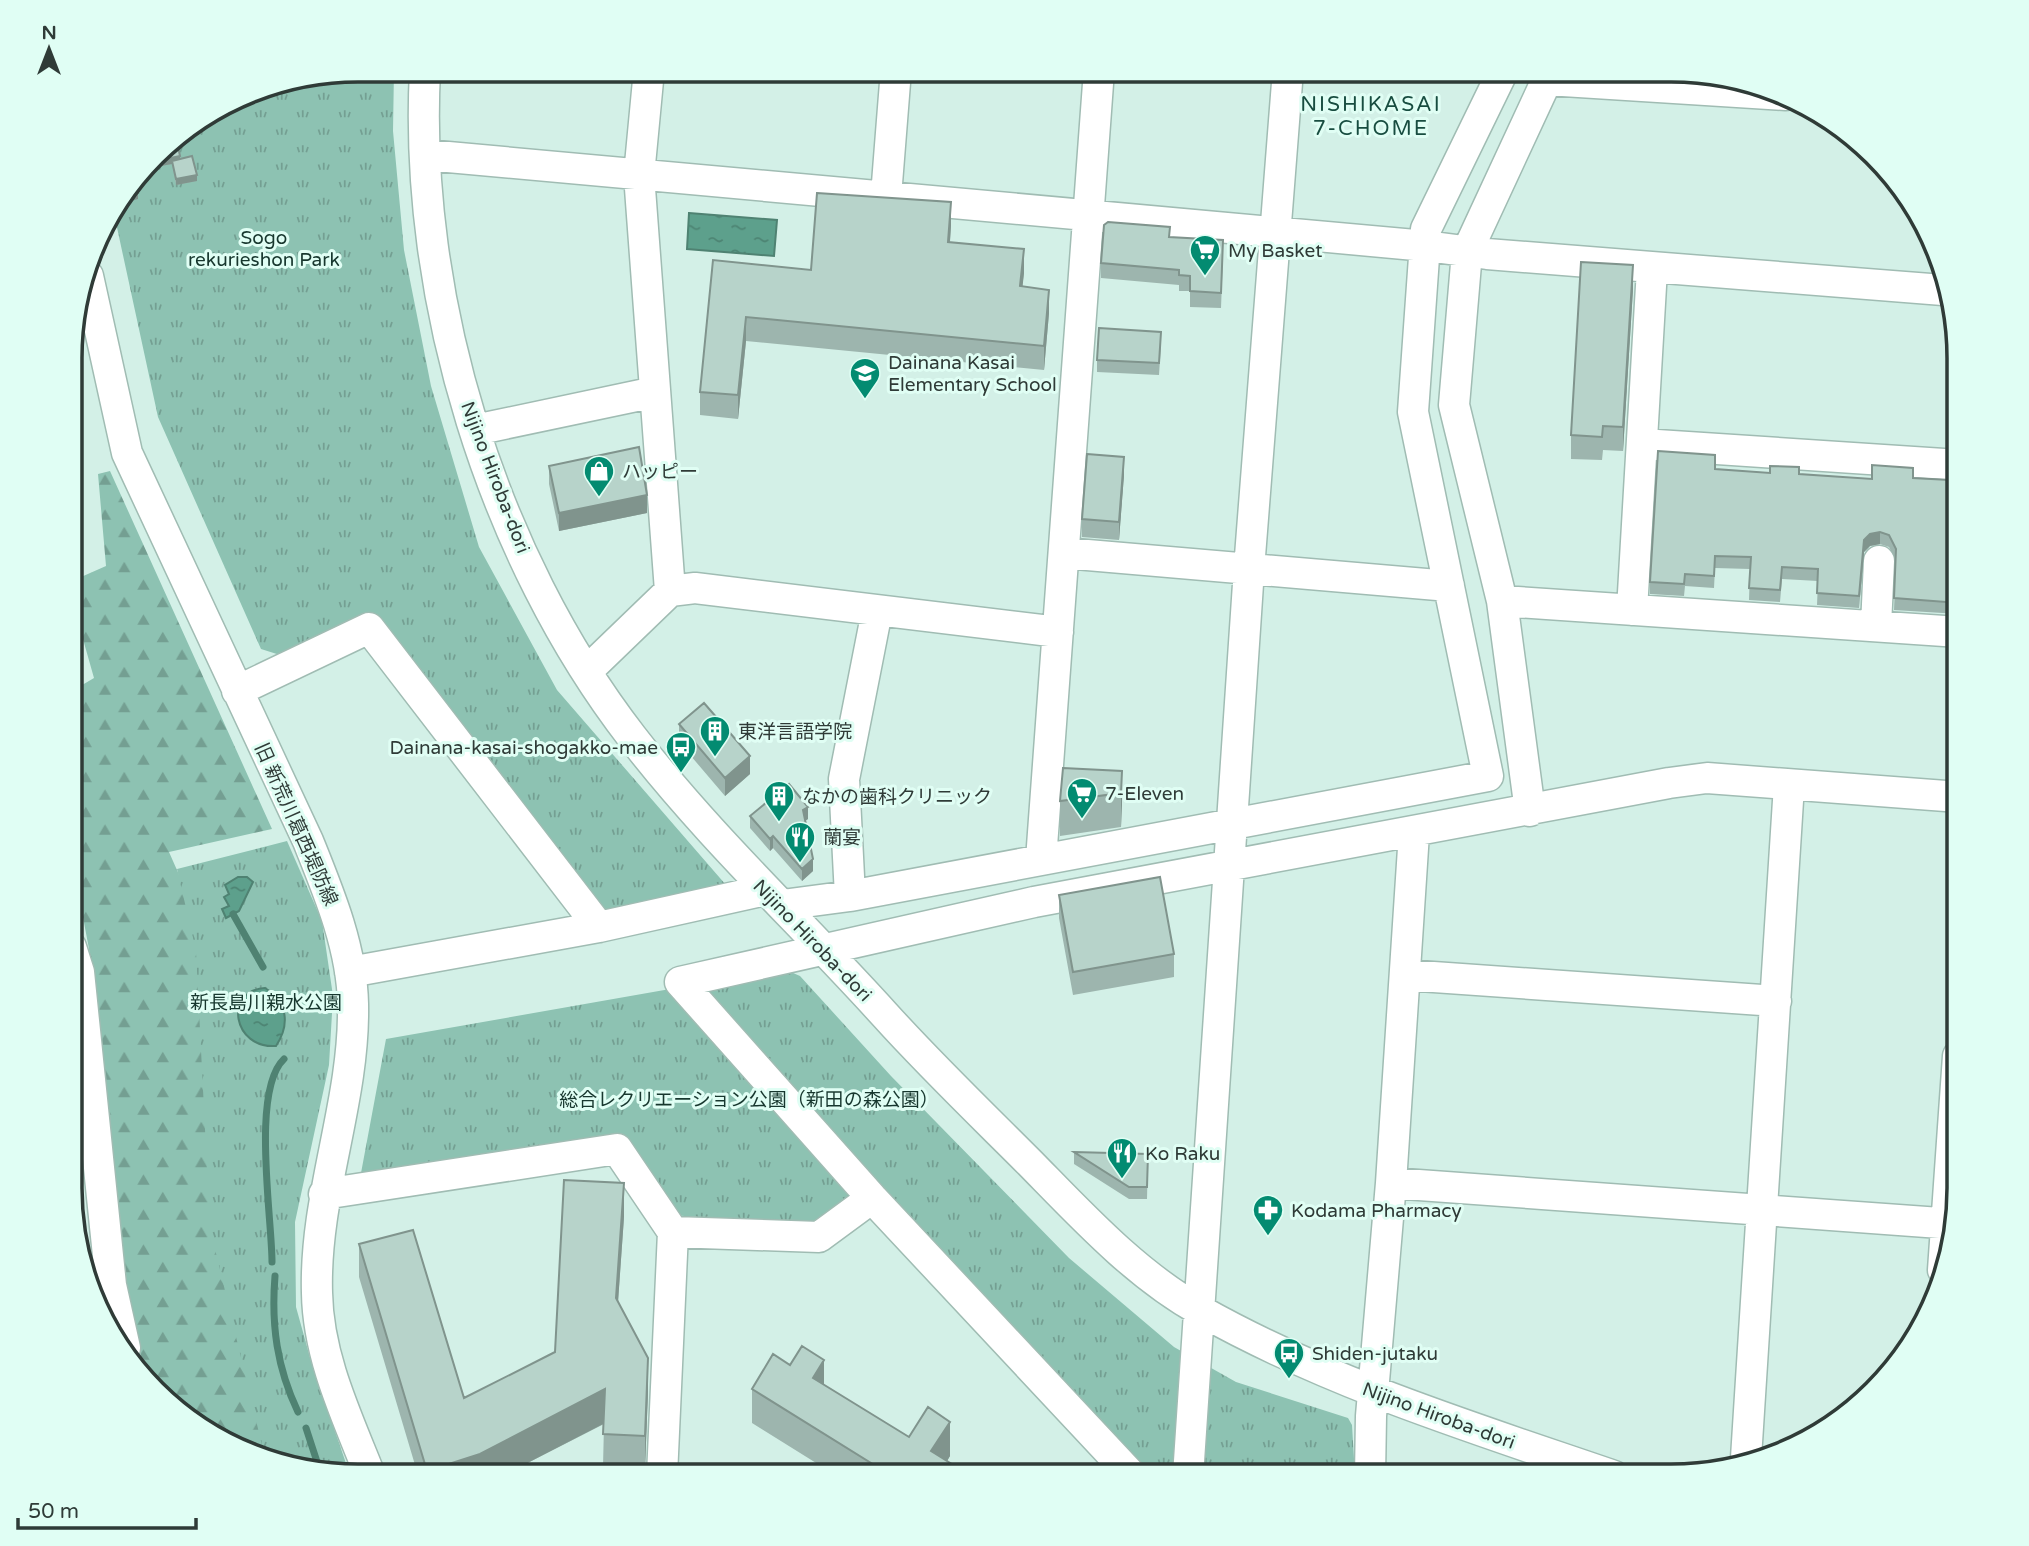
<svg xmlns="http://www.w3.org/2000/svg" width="2029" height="1546" font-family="'Varela Round','Noto Sans JP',sans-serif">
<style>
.forest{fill:url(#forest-firs)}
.park{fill:url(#park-tufts)}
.water{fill:url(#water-ripples);stroke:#4f8272;stroke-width:2}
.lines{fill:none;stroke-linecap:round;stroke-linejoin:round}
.stream{stroke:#4f8272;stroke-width:7}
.minor-casing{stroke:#a0bcb3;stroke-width:33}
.minor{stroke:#fff;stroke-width:30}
.wall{fill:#9db5ae}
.shaded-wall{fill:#80948d}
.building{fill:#b7d3ca;stroke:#80948d;stroke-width:2}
.labels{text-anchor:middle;stroke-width:6;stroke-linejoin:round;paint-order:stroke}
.park-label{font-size:19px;fill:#17372e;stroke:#e0fef4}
.poi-label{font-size:19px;fill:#2f3b37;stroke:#e0fef4;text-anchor:start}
.street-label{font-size:19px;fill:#2f3b37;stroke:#e0fef4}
.neighbourhood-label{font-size:21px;letter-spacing:2px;fill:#184d40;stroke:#e0fef4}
.rim{fill:none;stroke:#2f3b37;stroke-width:3.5}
</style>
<defs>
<pattern id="forest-firs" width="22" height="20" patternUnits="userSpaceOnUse" patternTransform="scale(1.75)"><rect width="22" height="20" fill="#8dc2b2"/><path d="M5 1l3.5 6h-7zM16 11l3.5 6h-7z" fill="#749f92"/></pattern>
<pattern id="park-tufts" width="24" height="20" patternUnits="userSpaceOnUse" patternTransform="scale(1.75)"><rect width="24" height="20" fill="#8dc2b2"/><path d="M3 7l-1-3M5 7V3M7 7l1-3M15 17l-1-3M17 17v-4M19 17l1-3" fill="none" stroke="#749f92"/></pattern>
<pattern id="water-ripples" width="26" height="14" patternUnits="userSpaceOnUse" patternTransform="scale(1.75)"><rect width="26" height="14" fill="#5da08c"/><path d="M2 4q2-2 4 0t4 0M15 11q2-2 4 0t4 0" fill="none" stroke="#4d8473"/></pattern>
</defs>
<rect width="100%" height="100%" fill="#d3f0e7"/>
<path class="forest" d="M110,471L272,829L169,852L214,954L292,1464L248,1454L169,1405L144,1372L120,1256L89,949L78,891L71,886L72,691L94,678L75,611L72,610V581L106,566L98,474Z"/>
<path class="park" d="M359,70H394L393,131L404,250L431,386L479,547L557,690L726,885L599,926L372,618L280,655L261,649L158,417L113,209L169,141L265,85Z
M287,841L322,921L333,996L329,1065L295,1222L296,1307L311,1361L350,1475L265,1458L210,1228L196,951L177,869Z
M784,969L800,976L891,1076L1069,1258L1174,1347L1236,1382L1348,1418L1352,1425L1355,1476H1139L866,1188L819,1226L671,1215L619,1138L369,1179L361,1173L386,1039Z"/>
<path class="water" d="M689,213L777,220L774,256L687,249Z
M238,877H247L253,882L239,911L226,918L222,909L229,906L224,897L229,894L225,885Z
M265,988C288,1002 290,1025 276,1046C233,1049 223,991 265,988Z"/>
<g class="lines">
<path class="stream" d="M233,914L263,967
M272,1262C272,1218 251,1090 284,1059
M275,1276C271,1325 277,1368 298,1412
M306,1428L320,1471"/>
<g class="minor-casing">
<path id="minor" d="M425,70C413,298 492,556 632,737C709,837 801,922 885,1015C931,1066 981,1114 1030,1163C1082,1216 1136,1275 1201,1311C1331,1384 1474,1428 1614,1476
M649,70L639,175L670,591
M1547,80L1786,95
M426,155L1426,246L1487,254L1943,290
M886,196L896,70
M88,276L127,453L308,841C329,893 352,948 353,1004C355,1102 314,1195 317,1293C318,1357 347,1417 370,1475
M475,430L655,392
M1642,444L1959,465
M1064,553L1449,586
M1502,601L1959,632
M1632,610L1652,269
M1876,626L1879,561
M587,671L670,591L695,588L1058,632
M237,691L369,628L599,927
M1530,811L1502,601L1454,405L1467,252L1551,71
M1041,860L1099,70
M850,896L844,779L877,611
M782,905L850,896L1488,776L1413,412L1426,229L1503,71
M71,947L79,972L111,1285L125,1348
M350,972L599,927L766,890
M1405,975L1776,1001
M1391,1183L1954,1224
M324,1194L617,1149L673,1232L662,1476
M673,1232L819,1237L872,1198
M1943,1270L1958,1056
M1746,1458L1789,785
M1132,1476L872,1198L680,982L1034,902L1669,783L1707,778L1959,797
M1188,1476L1249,569L1288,70
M1370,1476L1371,1416L1391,1183L1414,833"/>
</g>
<use href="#minor" class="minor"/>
</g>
<path class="wall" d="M169,141L180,159L197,181L176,185L172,164L161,166L159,154Z
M951,226L950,242L1024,273L1022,287L1049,313L1044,370L746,341L738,419L700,415V392L713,260L811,270Z
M1170,237L1223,255L1221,308L1190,307V291H1179V285L1101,278V263Z
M1633,289L1623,451L1603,450L1602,460L1571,459V435Z
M1161,344L1159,375L1097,372V360Z
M549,466L647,513L559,531L549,484Z
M1715,469L1872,479H1913L1950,500L1954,512L1953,538H1959V614L1894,610L1896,560L1889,547L1880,544L1870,546L1864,552L1859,608L1817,605L1818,581L1782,579L1780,602L1749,600L1750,569L1715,568L1714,588L1685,586L1684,596L1650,594V582Z
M1124,475L1119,540L1082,537V519Z
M679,724L750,774L725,796L679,742Z
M1122,771L1121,827L1060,836V801Z
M750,816L808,819L805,821L813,871L802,881L773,848L770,851L750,828Z
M1059,895L1174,954V977L1073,995L1059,918Z
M1074,1152L1148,1154L1147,1199H1129L1074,1164Z
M624,1217L618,1301L648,1391L645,1469L603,1467L604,1424L504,1475H418L359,1277V1244L464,1398L555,1352Z
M790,1365L909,1437L950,1456L947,1461L971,1476H837L752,1423V1389Z"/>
<path class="shaded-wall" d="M180,156V162L172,161V164L161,166V160Z
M197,175V181L176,185V179Z
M138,193V199L118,205V203L123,197Z
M951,202V226L948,266V242Z
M1024,249V273L1020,310V286Z
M1633,265V289L1623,451V427Z
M1049,290V313L1044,370V346Z
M746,317V341L738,419V395Z
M1124,457V475L1119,540V522Z
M647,495V513L559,531V513Z
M1880,532V544L1870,546L1864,552L1859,608L1864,540L1870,534Z
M750,756V774L725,796V778Z
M1122,771V805L1121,827V793Z
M808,807V819L803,822V810Z
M773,836V848L770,851V839Z
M813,859V871L802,881V869Z
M624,1183V1217L616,1331V1298Z
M648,1358V1391L645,1469V1436Z
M824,1360V1394L813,1378Z
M605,1389V1423L504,1475H427V1471Z
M950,1422V1456L938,1476L931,1451Z"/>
<path class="building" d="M176,137L180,156L161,160L160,152L169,141Z
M192,156L197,175L176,179L172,161Z
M135,182L138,193L123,197Z
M817,193L951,202L948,242L1024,249L1020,286L1049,290L1044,346L746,317L738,395L700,392L713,260L811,270Z
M1108,222L1170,227L1169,237L1223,240L1221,293L1190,291V276L1179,275V270L1101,263L1104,225Z
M1581,262L1633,265L1623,427L1603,426L1602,437L1571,435Z
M1099,328L1161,332L1159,363L1097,360Z
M639,447L647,495L559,513L549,466Z
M1658,451L1715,455V469L1770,473V466L1799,467V474L1872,479V465L1913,468V478L1950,480L1949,500H1954L1952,538H1959V603L1894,598L1896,549L1889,535L1880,532L1870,534L1864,540L1859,596L1817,593L1818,569L1782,567L1780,590L1749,588L1751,557L1715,556L1714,576L1685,574L1684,584L1650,582Z
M1087,454L1124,457L1119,522L1082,519Z
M704,703L750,756L725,778L679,724Z
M1063,768L1122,771L1121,793L1060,801Z
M789,784L808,807L803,810L813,859L802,869L773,836L770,839L750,816Z
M1160,877L1174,954L1073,972L1059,895Z
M1074,1152L1148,1154L1147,1187H1129Z
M564,1180L624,1183L616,1298L648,1358L645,1436L603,1434L605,1389L480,1454L427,1471L359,1244L413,1230L464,1398L555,1352Z
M802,1346L824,1360L813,1378L909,1437L928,1407L950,1422L931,1451L971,1476H892L752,1389L773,1354L790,1365Z
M545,1475H586V1476Z"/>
<defs>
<g id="supermarket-pin" transform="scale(1.575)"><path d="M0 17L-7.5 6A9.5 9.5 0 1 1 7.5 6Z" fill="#038b71" stroke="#e0fef4"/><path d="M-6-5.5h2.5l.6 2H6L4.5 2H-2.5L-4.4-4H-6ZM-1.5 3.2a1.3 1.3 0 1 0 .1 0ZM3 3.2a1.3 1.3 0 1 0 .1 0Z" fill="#fff"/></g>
<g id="school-pin" transform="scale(1.575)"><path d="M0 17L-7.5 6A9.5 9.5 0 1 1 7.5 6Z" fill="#038b71" stroke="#e0fef4"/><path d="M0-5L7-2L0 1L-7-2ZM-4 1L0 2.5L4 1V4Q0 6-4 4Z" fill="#fff"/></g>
<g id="shop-pin" transform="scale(1.575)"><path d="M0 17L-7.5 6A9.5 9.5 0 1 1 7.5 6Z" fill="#038b71" stroke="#e0fef4"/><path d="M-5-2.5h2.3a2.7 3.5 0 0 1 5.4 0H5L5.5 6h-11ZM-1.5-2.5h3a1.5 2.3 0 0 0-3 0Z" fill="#fff"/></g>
<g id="building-pin" transform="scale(1.575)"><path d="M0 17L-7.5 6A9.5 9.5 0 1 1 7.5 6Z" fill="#038b71" stroke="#e0fef4"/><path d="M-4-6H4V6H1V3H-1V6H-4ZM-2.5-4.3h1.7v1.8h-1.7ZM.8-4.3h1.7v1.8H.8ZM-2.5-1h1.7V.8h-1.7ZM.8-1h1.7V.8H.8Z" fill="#fff"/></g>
<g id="bus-pin" transform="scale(1.575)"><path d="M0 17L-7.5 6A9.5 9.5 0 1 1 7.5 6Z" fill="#038b71" stroke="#e0fef4"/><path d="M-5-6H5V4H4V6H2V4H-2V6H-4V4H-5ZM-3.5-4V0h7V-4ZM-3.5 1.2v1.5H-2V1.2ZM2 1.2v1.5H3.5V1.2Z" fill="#fff"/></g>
<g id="restaurant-pin" transform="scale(1.575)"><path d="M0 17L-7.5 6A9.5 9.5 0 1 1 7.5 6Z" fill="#038b71" stroke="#e0fef4"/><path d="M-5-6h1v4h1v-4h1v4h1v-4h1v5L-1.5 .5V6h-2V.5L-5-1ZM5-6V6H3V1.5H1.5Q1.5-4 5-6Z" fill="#fff"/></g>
<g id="pharmacy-pin" transform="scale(1.575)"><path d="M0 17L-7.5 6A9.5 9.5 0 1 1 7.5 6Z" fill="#038b71" stroke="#e0fef4"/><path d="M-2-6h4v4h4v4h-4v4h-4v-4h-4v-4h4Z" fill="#fff"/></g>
</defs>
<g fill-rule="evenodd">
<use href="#supermarket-pin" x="1205" y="250"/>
<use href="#school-pin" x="865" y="373"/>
<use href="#shop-pin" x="599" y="471"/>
<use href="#building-pin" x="715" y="731"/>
<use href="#bus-pin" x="681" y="747"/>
<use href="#supermarket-pin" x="1082" y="793"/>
<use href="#building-pin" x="779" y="796"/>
<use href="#restaurant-pin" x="800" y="837"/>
<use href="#restaurant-pin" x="1122" y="1153"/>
<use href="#pharmacy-pin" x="1268" y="1210"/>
<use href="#bus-pin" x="1289" y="1353"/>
</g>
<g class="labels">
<g class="park-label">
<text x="264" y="244">Sogo<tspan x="264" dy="22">rekurieshon Park</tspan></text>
<text x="266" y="1009">新長島川親水公園</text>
<text x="749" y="1106">総合レクリエーション公園（新田の森公園）</text>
</g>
<g class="poi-label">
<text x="1228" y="257">My Basket</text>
<text x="888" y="369">Dainana Kasai<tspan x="888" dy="22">Elementary School</tspan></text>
<text x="622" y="478">ハッピー</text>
<text x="738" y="738">東洋言語学院</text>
<text x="658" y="754" text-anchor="end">Dainana-kasai-shogakko-mae</text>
<text x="1105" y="800">7-Eleven</text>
<text x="802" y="803">なかの歯科クリニック</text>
<text x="823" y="844">蘭宴</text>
<text x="1145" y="1160">Ko Raku</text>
<text x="1291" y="1217">Kodama Pharmacy</text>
<text x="1312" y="1360">Shiden-jutaku</text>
</g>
<g class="street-label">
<text transform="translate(496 477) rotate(69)" y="7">Nijino Hiroba-dori</text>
<text transform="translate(297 824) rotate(66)" y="7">旧 新荒川葛西堤防線</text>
<text transform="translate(813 940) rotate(46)" y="7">Nijino Hiroba-dori</text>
<text transform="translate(1439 1415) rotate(20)" y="7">Nijino Hiroba-dori</text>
</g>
<g class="neighbourhood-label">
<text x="1371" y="111">NISHIKASAI<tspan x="1371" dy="24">7-CHOME</tspan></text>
</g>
</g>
<path d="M0 0H2029V1546H0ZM358 82H1671A276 276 0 0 1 1947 358V1188A276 276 0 0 1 1671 1464H358A276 276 0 0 1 82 1188V358A276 276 0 0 1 358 82Z" fill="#e0fef4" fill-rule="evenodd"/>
<path class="rim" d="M358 82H1671A276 276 0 0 1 1947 358V1188A276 276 0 0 1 1671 1464H358A276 276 0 0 1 82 1188V358A276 276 0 0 1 358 82Z"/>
<g transform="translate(49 49)" stroke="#e0fef4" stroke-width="5" paint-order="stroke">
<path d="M0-5L12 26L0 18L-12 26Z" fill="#2f3b37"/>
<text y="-10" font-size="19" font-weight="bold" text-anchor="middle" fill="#2f3b37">N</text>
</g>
<path d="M18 1518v10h178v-10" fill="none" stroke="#2f3b37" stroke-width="3.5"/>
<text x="28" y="1518" font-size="21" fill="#2f3b37" stroke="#e0fef4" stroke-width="5" paint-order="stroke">50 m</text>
</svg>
